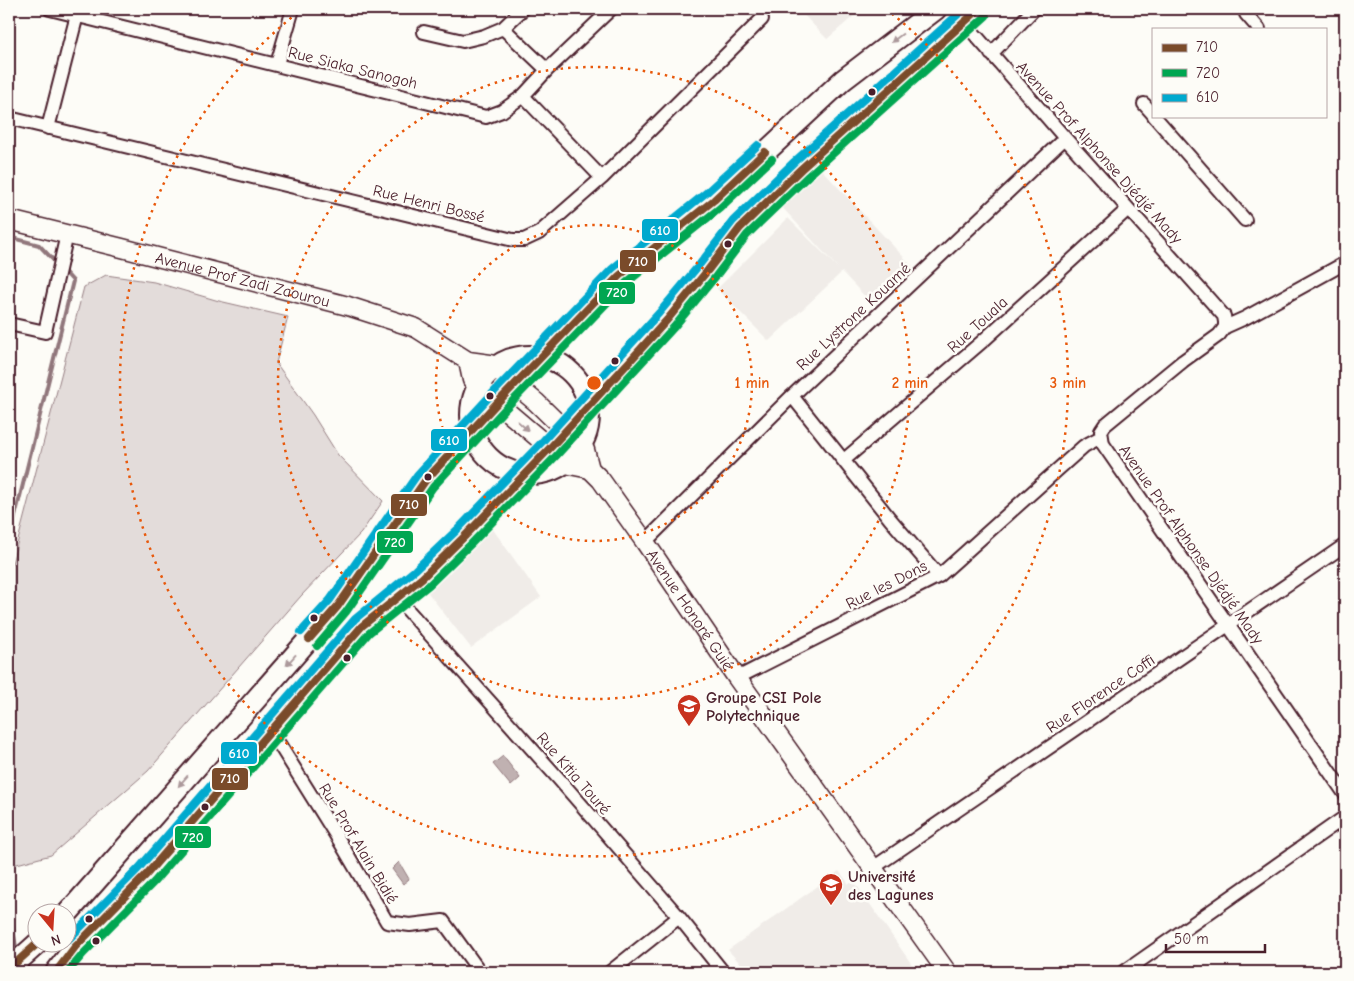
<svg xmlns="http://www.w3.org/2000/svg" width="1354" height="981" font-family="'Comic Neue',sans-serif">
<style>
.built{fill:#f0ece8}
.green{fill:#e3dcda;stroke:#967e82}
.water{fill:#c0b1b1;stroke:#91777b}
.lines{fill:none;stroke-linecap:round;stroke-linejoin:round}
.stream{stroke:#91777b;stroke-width:4}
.street-casing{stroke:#4a1f2b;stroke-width:16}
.secondary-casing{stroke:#4a1f2b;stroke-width:21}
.primary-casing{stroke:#4a1f2b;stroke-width:24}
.street{stroke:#fdfcf7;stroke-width:12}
.secondary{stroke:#fdfcf7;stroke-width:18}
.primary{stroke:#fdfcf7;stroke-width:20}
.bus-1-casing{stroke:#fdfcf7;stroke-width:11}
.bus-2-casing{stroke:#fdfcf7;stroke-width:11}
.bus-3-casing{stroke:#fdfcf7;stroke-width:11}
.bus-1{stroke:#7a4b2a;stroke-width:8}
.bus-2{stroke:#00a651;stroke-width:8}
.bus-3{stroke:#00a9ce;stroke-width:8}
.oneway{fill:#ac999b}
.ring{fill:none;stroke:#e8590c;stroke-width:2.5;stroke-dasharray:2.5 5}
.bus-dot{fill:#4a1f2b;stroke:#fdfcf7;stroke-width:2}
.labels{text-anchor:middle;stroke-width:5;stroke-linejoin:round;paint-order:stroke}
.street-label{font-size:16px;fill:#4a1f2b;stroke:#fdfcf7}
.poi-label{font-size:16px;font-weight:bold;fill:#4a1f2b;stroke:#fdfcf7;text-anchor:start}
.centre{fill:#e8590c;stroke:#fdfcf7;stroke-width:2.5}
.ring-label{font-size:15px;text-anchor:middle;font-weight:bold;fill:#e8590c;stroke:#fdfcf7;stroke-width:5;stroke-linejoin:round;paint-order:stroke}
.line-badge{stroke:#fdfcf7;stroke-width:2}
.badge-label{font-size:14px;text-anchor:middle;font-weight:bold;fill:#fff}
</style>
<rect width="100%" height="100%" fill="#fdfcf7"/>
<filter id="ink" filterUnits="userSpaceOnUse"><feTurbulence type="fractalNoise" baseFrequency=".02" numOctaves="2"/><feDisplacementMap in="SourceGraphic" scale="10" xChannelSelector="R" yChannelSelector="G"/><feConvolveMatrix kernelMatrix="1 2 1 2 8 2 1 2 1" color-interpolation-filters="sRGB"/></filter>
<g filter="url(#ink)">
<path class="built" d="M798,9H862L827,39Z
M820,168L912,266L871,303L842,272L769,341L717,289L788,218L839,269L780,205Z
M487,521L541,597L471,648L422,585Z
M839,871L849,884L854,881L917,972H748L728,950Z"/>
<path class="green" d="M106,275L154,282L219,301L288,317L276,363L313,415L338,455L383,501L361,533L301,596L148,771L51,855L13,865L9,860V575L84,287Z"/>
<path class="water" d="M503,756L520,778L511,786L493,764Z
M399,862L409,879L403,884L392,869Z"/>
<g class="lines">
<path class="stream" d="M9,237L39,245L58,265
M9,541L73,281L63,270
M9,905L17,953"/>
<g class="street-casing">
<path id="street" d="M50,9L486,117L502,111L523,96L547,70L611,9
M523,9L503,28L547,70
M1246,14L1259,29
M964,22L1065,138L1224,316L1225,322V327L1219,335L1183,361L1105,425L1101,431L1103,444L1345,794
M424,32L463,41L484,36L503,28
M991,54L1034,9
M277,64L293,9
M523,96L602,178
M1144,104L1153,114
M1154,116L1245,220
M9,118L513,240H524L539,233L602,178L762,19
M48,128L77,15
M9,324L45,332L67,234
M1225,327L1245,318L1345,263
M792,396L890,519L939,576
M844,460L984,340L1128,209
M645,542L792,396L1065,138
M397,598L558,778L679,917L723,972
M737,678L939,576L1084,446L1101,437
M271,731L339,840L387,922L410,925L443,921L480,972
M873,868L1345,545
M610,972L679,917
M1124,972L1345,817"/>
</g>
<g class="secondary-casing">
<g id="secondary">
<path id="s1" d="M9,220L122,248L348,306L416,328L468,361L490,364L536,402L585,450L590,469L601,480L645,542L737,678L947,972"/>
<path d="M468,361L472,380L497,403L570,465L590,469"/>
</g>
</g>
<g class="primary-casing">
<path id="primary" d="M471 415a59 59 0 1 1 118 0a59 59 0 1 1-118 0Z
M67,914L338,606L425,481L514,385L619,276L714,200L843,80L936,9
M9,969L38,943
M56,972L75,947L146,875L362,626L422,578L464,537L549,449L629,362L667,320L708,270L740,228L801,169L979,9"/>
</g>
<use href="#street" class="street"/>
<use href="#secondary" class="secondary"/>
<use href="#primary" class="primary"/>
<g class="bus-1-casing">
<path id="bus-1" d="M309,639L338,606L425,481L497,403L619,276L714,200L765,152
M9,969L38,943
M56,972L75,947L146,875L362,626L422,578L464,537L549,449L629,362L667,320L708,270L740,228L801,169L979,9"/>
</g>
<g class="bus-2-casing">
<path id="bus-2" d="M317,646L346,612L433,487L504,410L626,283L720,208L772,159
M68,972L83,954L154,882L369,633L429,585L471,544L556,456L674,327L716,276L747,235L808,176L986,16"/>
</g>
<g class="bus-3-casing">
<path id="bus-3" d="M301,632L330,600L417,475L490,396L612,269L707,192L758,145
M68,940L139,868L355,619L415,570L457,530L542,442L659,313L700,264L733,221L794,162L964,9"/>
</g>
<use href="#bus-1" class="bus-1"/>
<use href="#bus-2" class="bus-2"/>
<use href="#bus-3" class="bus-3"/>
</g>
<defs><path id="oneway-solid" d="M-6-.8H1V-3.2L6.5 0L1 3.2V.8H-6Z" transform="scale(1.25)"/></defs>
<g class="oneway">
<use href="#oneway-solid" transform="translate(897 38) rotate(143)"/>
<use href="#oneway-solid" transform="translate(523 426) rotate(41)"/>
<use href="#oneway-solid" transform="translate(291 660) rotate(132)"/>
<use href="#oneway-solid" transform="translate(183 781) rotate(131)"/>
</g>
</g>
<g class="ring">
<circle cx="594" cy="383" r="158"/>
<circle cx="594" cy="383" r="316"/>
<path d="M886 9A474 474 0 1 1 302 9"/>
</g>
<defs>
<g id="university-pin" transform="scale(1.25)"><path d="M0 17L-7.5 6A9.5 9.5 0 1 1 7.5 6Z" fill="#c8321e" stroke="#fdfcf7"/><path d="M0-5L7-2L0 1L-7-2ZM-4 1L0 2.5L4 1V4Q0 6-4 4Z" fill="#fff"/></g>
</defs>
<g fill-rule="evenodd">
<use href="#university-pin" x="689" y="706"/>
<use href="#university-pin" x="831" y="885"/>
</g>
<g class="bus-dot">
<circle cx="872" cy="92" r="4.5"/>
<circle cx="728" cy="244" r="4.5"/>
<circle cx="615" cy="361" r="4.5"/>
<circle cx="490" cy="396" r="4.5"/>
<circle cx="428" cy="477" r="4.5"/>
<circle cx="314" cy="618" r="4.5"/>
<circle cx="347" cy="658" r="4.5"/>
<circle cx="205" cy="807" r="4.5"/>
<circle cx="89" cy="919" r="4.5"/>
<circle cx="96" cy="941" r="4.5"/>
</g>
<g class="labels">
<g class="street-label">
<text transform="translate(353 67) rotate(14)" y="6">Rue Siaka Sanogoh</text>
<text transform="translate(1100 152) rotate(48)" y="6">Avenue Prof Alphonse Djédjé Mady</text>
<text transform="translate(429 203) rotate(14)" y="6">Rue Henri Bossé</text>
<text dy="6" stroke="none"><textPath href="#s1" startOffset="241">Avenue Prof Zadi Zaourou</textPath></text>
<text transform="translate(853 316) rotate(-43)" y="6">Rue Lystrone Kouamé</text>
<text transform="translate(977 324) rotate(-42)" y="6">Rue Touala</text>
<text transform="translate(1192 544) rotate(55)" y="6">Avenue Prof Alphonse Djédjé Mady</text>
<text transform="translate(886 584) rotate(-27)" y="6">Rue les Dons</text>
<text dy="6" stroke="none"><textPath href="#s1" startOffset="826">Avenue Honoré Guié</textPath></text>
<text transform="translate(1100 693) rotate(-34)" y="6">Rue Florence Coffi</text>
<text transform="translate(574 773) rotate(49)" y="6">Rue Kitia Touré</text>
<text transform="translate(359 843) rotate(59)" y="6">Rue Prof Alain Bidié</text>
</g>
<g class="poi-label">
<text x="706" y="703">Groupe CSI Pole<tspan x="706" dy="18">Polytechnique</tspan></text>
<text x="848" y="882">Université<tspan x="848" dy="18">des Lagunes</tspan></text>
</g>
</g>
<circle cx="594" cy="383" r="8" class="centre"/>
<g class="ring-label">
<text x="752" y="388">1 min</text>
<text x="910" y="388">2 min</text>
<text x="1068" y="388">3 min</text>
</g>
<g class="line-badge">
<rect x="641" y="218" width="38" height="24" rx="5" fill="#00a9ce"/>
<rect x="619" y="249" width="38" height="24" rx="5" fill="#7a4b2a"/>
<rect x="598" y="281" width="38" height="24" rx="5" fill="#00a651"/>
<rect x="430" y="428" width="38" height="24" rx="5" fill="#00a9ce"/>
<rect x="390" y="493" width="38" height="24" rx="5" fill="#7a4b2a"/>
<rect x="376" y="530" width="38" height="24" rx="5" fill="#00a651"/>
<rect x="220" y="741" width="38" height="24" rx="5" fill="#00a9ce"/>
<rect x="211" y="767" width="38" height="24" rx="5" fill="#7a4b2a"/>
<rect x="174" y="825" width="38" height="24" rx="5" fill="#00a651"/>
</g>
<g class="badge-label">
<text x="660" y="235">610</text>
<text x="638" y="266">710</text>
<text x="617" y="297">720</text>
<text x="449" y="445">610</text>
<text x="409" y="509">710</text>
<text x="395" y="547">720</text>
<text x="239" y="758">610</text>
<text x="230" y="783">710</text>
<text x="193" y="842">720</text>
</g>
<rect width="1354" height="981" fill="none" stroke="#fdfcf7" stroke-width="30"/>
<rect x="15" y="15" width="1324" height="951" fill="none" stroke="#4a1f2b" stroke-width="2" filter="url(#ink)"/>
<rect x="1152" y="28" width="175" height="90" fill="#fdfcf7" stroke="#b5a4a5"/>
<rect x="1162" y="44" width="25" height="8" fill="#7a4b2a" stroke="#b5a4a5"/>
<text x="1196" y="52" font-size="15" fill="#4a1f2b">710</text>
<rect x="1162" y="69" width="25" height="8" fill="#00a651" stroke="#b5a4a5"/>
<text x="1196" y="78" font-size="15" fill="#4a1f2b">720</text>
<rect x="1162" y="94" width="25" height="8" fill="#00a9ce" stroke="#b5a4a5"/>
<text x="1196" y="102" font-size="15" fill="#4a1f2b">610</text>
<g transform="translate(52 928) rotate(162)"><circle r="24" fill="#fdfcf7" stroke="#b5a4a5"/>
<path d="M0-4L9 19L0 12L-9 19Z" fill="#c8321e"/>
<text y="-8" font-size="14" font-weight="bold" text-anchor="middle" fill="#4a1f2b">N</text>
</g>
<path d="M1166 944v8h99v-8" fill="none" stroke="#4a1f2b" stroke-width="2.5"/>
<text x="1174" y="944" font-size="15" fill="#4a1f2b" stroke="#fdfcf7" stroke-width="4" paint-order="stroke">50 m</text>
</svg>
